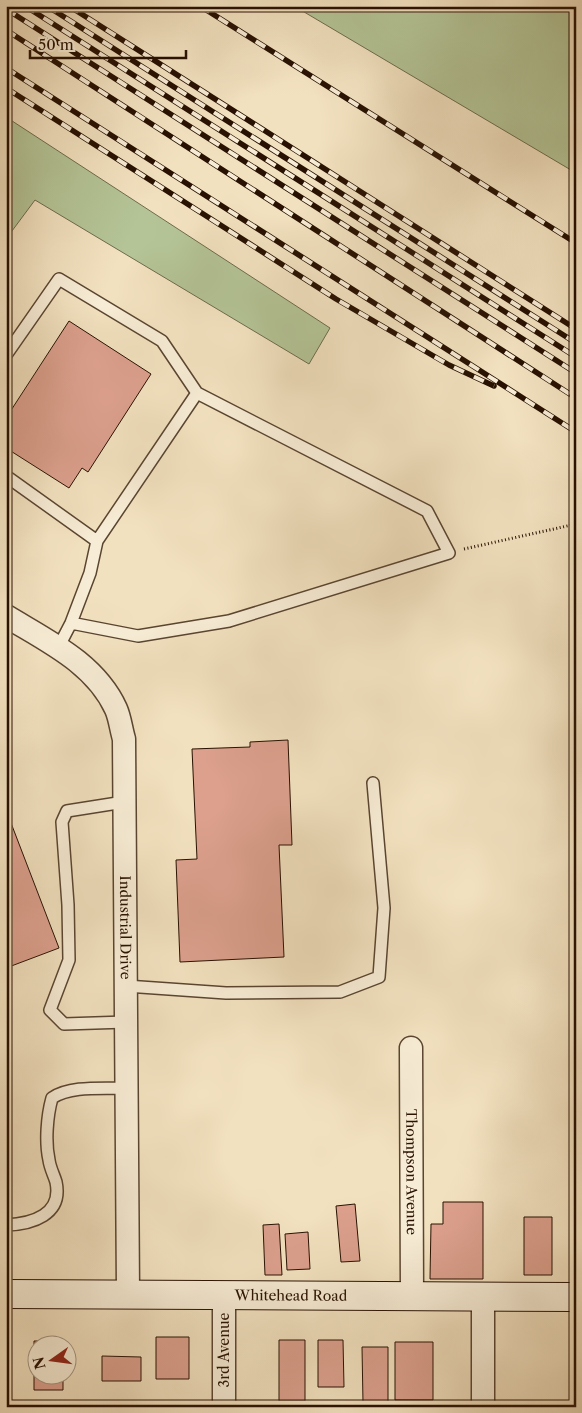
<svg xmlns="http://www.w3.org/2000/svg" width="582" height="1413" font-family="'Libre Caslon Text',serif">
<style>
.green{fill:#b4c496;stroke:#6e6a4c}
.building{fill:#dca08d;stroke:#281102}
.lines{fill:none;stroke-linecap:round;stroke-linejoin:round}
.lane-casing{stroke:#5a4531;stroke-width:14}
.street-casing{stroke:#5a4531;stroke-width:25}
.secondary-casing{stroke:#281102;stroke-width:30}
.path{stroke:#281102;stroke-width:3;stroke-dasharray:1 2.5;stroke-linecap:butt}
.lane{stroke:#f7ecd5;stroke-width:11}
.street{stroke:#f7ecd5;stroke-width:22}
.secondary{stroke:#f7ecd5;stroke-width:28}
.rail-casing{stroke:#281102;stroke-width:5.5}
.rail{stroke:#f7ecd5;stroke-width:4;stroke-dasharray:11;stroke-linecap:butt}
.labels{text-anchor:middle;stroke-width:4.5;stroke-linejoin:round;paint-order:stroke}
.street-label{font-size:14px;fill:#281102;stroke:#f7ecd5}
</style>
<rect width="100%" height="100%" fill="#f2e1bf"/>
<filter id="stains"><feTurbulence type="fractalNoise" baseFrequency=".004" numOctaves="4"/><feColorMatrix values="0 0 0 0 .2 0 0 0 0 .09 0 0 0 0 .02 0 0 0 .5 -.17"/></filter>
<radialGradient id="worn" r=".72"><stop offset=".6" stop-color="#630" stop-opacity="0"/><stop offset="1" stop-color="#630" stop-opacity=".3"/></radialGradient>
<path class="green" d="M294,6H576V173Z
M6,117L330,328L309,364L35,200L6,239Z"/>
<path class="building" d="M69,321L151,374L88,472L82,468L69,488L6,448V432L11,424L6,421V418Z
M288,740L292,845H279L284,957L180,962L176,860L197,859L192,749L250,747V742Z
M6,810L59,948L6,968Z
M443,1202H483V1279H430L431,1224H443Z
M355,1204L360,1261L341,1262L336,1206Z
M524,1217H552V1275H524Z
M279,1224L282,1275H265L263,1225Z
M308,1232L310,1269L287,1270L285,1234Z
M156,1337H189V1379H156Z
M279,1340H305V1401H279Z
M318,1340H343L344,1387H318Z
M34,1341H63V1346H38V1376H63V1390H34Z
M395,1342H433V1400H395Z
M362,1347H388V1403H363Z
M102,1356L141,1357V1381H102Z"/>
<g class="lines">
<g class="lane-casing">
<path id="lane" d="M6,355L59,279L162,341L197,393L97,541L90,573L71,623L58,648
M6,476L97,541
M71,623L138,636L229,621L449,553L427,511L197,393
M124,802L67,811L62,822L68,905L69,960L50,1010L64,1024L126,1022
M126,986L226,993L340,992L379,977L384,908L373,783
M6,1225C32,1224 63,1215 56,1182C54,1175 50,1168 49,1160C45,1142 47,1116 52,1098C71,1085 104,1089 127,1088"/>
</g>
<g class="street-casing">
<g id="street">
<path id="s1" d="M6,616C47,641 95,663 116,709C120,718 121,729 124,739L128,1293"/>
<path id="s2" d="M411,1048L412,1296"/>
<path d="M224,1294V1407"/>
<path d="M483,1407V1297"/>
</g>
</g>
<g class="secondary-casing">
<g id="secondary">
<path id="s3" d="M6,1294L576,1297"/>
</g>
</g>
<path class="path" d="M464,549L576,524"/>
<use href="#lane" class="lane"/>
<use href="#street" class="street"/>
<use href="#secondary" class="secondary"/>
<g class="rail-casing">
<path id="rail" d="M25,6L576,357
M47,6L576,343
M69,6L576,329
M200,6L576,243
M6,9L576,373
M6,30L576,398
M6,68L576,432
M6,88L336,299L449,365L494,386"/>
</g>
<use href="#rail" class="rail"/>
</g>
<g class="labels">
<g class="street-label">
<text dy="5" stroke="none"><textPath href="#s1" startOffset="366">Industrial Drive</textPath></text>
<text dy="5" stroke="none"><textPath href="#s2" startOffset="124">Thompson Avenue</textPath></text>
<text dy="5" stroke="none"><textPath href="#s3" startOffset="285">Whitehead Road</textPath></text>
<text transform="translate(224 1350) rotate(-90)" y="5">3rd Avenue</text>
</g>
</g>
<rect width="582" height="1413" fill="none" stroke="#f2e1bf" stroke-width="25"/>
<rect x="8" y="8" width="567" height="1398" fill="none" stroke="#281102" stroke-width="2.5"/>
<rect x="12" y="12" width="557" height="1388" fill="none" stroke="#281102"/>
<g transform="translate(52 1360) rotate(256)"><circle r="24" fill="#f7ecd5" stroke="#a49481"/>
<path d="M0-4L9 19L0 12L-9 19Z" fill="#8f2418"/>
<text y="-8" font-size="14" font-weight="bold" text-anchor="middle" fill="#281102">N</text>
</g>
<path d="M30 50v8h156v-8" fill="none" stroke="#281102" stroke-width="2.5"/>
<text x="38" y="50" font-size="15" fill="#281102" stroke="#f7ecd5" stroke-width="4" paint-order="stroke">50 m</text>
<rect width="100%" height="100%" filter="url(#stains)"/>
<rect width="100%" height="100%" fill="url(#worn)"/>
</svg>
